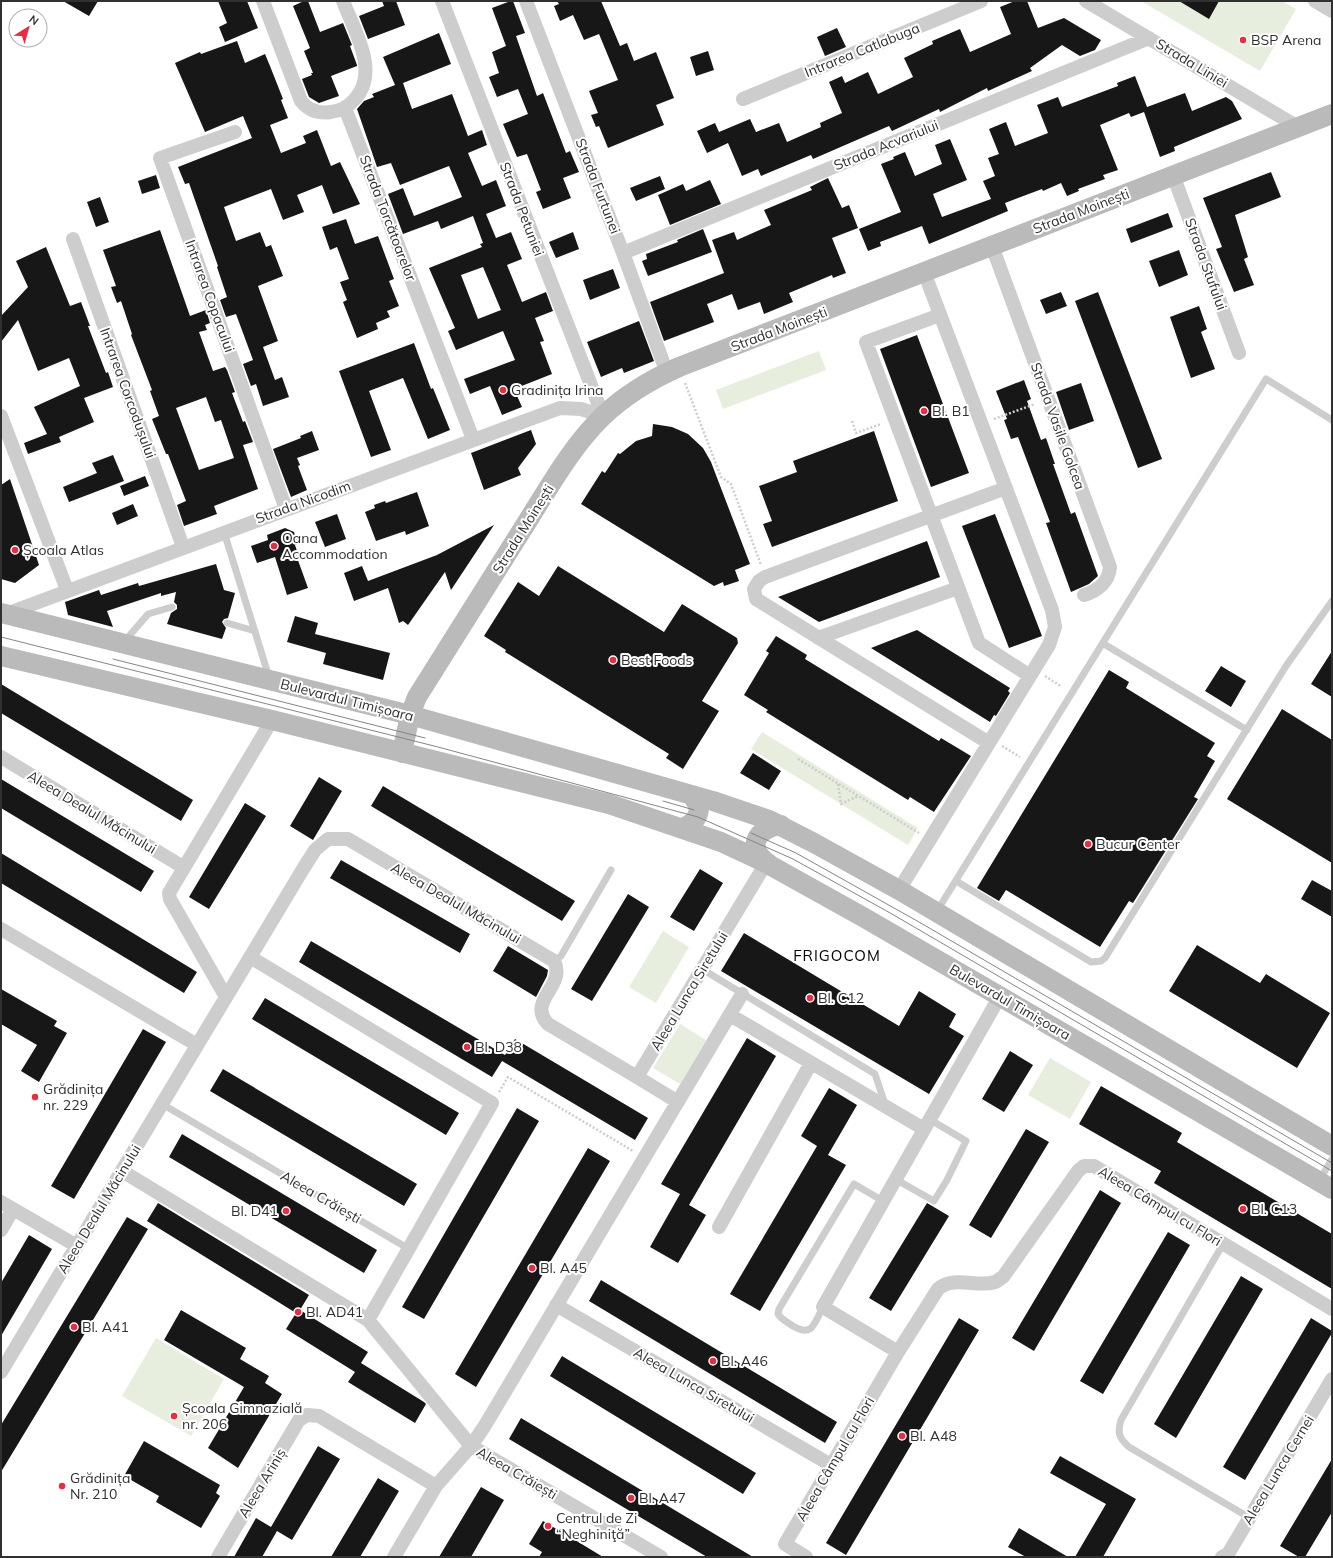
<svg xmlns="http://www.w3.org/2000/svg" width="1333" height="1558" font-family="Mulish,sans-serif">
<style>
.green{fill:#e7eedd}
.building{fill:#171717;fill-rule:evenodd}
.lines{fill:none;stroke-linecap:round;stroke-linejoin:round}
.path{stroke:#cdcdcd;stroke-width:2.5;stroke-dasharray:2 2;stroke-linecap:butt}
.service{stroke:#cdcdcd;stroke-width:7}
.minor{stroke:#cdcdcd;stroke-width:14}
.secondary{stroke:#bababa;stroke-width:20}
.tram{stroke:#858585;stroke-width:1}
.poi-dot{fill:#f0293e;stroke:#fff;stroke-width:1.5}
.labels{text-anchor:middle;stroke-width:4;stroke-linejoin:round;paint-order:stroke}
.poi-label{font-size:14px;fill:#303030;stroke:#fff;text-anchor:start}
.street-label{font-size:14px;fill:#303030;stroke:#fff}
.neighbourhood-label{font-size:15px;letter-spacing:1px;fill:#000;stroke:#fff}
</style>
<rect width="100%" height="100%" fill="#fff"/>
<path class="green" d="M1141,1H1282L1296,9L1260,71Z
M819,351L826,370L723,409L716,390Z
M762,732L918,828L908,845L751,749Z
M663,931L689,947L656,1003L629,987Z
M680,1024L706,1040L680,1084L653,1068Z
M1050,1058L1091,1082L1070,1119L1028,1095Z
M156,1338L224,1379L191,1436L122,1396Z"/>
<path class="building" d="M63,1H98L89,16Z
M218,1H247L258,28L225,42L219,27L227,23Z
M304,1H308L320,32L343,23L352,45L350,46L357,65V66L331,76L339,96L319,103L309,97L302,79L312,75L311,73H313L304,51L310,48L293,6Z
M382,1H396L405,25L368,39L359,16L384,6Z
M511,1H513L525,33L516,36L537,96L543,93L566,153L570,151L579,172L563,178L571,198L543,209L536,192L541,190L527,154L517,157L503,124L528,114L518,89L497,97L489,77L499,73L492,52L506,46L492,8Z
M557,1H601L620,46L627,43L634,61L656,52L674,98L656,105L664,125L608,148L599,126L596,127L591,115L598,113L589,91L618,80L599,34L584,40L573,15L560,21L554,6L559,4Z
M1015,1H1027L1038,28L1064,18L1101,40L1095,50L1080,56L1062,45L1030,68L1032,71L988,91L987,88L940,112L939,109L892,131L889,126L813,159L811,155L761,176L758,169L742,176L728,143L707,153L697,131L715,123L719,132L750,119L756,132L779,123L787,142L821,127L820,123L842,113L829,82L842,76L845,83L868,72L878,94L913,77L904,58L933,44L932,41L960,29L970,52L1011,34L1000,7Z
M1179,1H1219L1209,19Z
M837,28L846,47L825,56L817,37Z
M439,33L451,64L403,83L412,109L452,94L468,136L482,130L487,145L468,153L482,186L496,180L506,206L486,214L496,238L511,232L522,259L507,265L522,302L546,292L553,311L535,318L544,341L540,342L552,374L514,389L522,407L502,415L490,386L470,394L464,379L515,360L503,331L456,350L448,331L455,328L429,268L482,247L480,244L483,243L473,216L441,229L438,221L403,234L388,194L403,188L414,216L462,197L449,166L400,185L391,163L377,167L357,109L364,101L374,97L372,94L395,85L383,57ZM483,267L501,310L478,319L461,275Z
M237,41L245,63L265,54L270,66L283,99L281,100L288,118L270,125L281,153L306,143L303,136L317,130L331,166L340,162L360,204L333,214L322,185L297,195L304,212L283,220L271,189L224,207L236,241L260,232L266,247L271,245L283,276L258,286L278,341L263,347L275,380L282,377L289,397L263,406L256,384L251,386L243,364L253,360L236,314L226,317L220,300L227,297L217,267L218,266L189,183L185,184L178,167L252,138L243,116L205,132L175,63L200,52L201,54Z
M708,51L714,70L696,76L690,57Z
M1135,76L1147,107L1185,93L1192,111L1226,97L1232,101L1242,119L1174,147L1175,151L1160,157L1144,112L1131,117L1129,113L1100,125L1118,170L1103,175L1105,179L1078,189L1079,191L1067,196L1061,183L1043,191L1042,189L1005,203L1008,211L929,244L922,226L880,242L881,246L868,251L859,229L901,212L881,164L894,159L893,157L905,152L915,176L942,164L935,145L950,139L967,180L933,194L942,217L991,199L983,181L995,176L988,158L999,154L989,129L1006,122L1015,146L1048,133L1037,105L1058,97L1062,107L1118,86L1117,83Z
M1271,172L1281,197L1235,215L1248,257L1244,259L1254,285L1234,292L1216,249L1222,247L1203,198Z
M156,175L160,188L142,194L138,181Z
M660,176L665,189L636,201L630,188Z
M828,178L842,208L849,205L858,228L832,238L846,273L833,278L832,275L789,293L793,302L764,314L760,302L738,310L732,294L707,304L714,322L664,341L650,302L724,273L712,240L734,232L737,240L771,225L764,210L812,190L810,187Z
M710,180L721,204L670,225L658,195L683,184L686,191Z
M100,197L109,222L96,227L87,202Z
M1168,213L1173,227L1131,243L1126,229Z
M346,219L355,244L378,236L394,279L389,281L399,306L387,311L390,317L376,323L378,329L357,338L343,302L347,300L340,282L349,279L337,247L330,250L322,227Z
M703,229L712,252L648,276L642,261L647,259L646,254L678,242L677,240Z
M160,230L190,316L206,310L210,323L205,325L207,330L199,332L213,371L225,367L227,370L235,392L232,393L243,422L245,421L253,442L243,445L258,489L214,506L217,514L184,526L177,505L186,501L168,454H166L152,419L159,416L150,391L152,390L131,335L132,334L121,301L117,303L111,287L116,286L103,250ZM206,397L215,422L221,420L234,458L199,470L176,408Z
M573,232L579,249L556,258L549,242Z
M46,247L70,306L81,302L90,326H88L106,373L108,372L113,387L84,398L94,422L59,437L61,442L28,454L24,443L47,434L34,407L80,386L69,358L38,371L18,320L1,342V316L28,287L16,261Z
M1179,250L1188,275L1159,287L1149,261Z
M613,269L620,288L590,300L583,280Z
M1061,292L1067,306L1046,314L1040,300Z
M1098,292L1162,459L1138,468L1075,301Z
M1199,306L1207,329L1201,332L1215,369L1191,378L1170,317Z
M639,321L654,361L624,373L622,368L601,377L587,342Z
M917,335L969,473L931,487L880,349Z
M414,343L431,389L433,388L450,430L428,439L403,378L369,391L391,450L371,457L339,371Z
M1024,380L1031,399L1027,401L1041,440L1046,438L1055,464H1053L1071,514L1075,512L1098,576L1089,584L1071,592L1046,523L1050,522L1018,437L1011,439L1004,420L1007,419L996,391Z
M1081,383L1094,421L1069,430L1056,392Z
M653,424L672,427L688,434L703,448L711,462L750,564L735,570L739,581L724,586L723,582L714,586L581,504L602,471L605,473L618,453L620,454L636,441L652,436Z
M531,430L536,444L518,468L521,475L484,490L471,453Z
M312,431L319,450L297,458L300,465L298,466L307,490L291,497L273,449L301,438L300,436Z
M874,431L898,501L772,547L763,524L772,521L759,486L797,472L793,461Z
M113,455L124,481L69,502L63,487L97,473L92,463Z
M145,476L149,486L124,496L120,486Z
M10,479L39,565L15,583L1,579V485Z
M417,492L429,526L406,535L405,531L376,541L365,512L375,508L374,505L385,501L386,503Z
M133,504L138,516L117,525L112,513Z
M337,514L346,539L325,547L315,522Z
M995,514L1042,636L1009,648L962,526Z
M494,525L451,590L445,572L408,625L403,621L399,623L388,588L354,601L344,573L362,566L368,581L437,555Z
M285,528L294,532L298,544L295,545L297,551L295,552L308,588L287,595L275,557L257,563L251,546L268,540L267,535Z
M927,541L940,577L819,622L778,597Z
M216,564L224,590L235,593L228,618L224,619L222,622L226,628L222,639L167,624L171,613L177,609V605L174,602L176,592L161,596V593L107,611L113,627L68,615L65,602L99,590L101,595L138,583L139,586Z
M558,566L664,632L682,604L737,638L738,643L702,701L719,711L683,769L666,758L669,754L505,652L506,650L484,636L518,582L539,596Z
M295,616L318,623L315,634L390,653L383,680L323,664L326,653L287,642Z
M917,630L1010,688L1008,691L1010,693L996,716L994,715L990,722L871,648Z
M776,636L807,655L805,659L939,741L941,738L971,756L934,812L910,797L908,800L866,774L766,712L768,710L744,695L769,653L766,651Z
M1332,651V697L1311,684Z
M1221,666L1246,681L1231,707L1205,691Z
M1109,670L1129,682L1126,688L1215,743L1207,756L1215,761L1194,797L1198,799L1133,903L1129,901L1100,947L1006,890L999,901L977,888Z
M1,684L193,800L181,821L1,713Z
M1282,709L1332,740V863L1227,799Z
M753,753L781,771L769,790L740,773Z
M319,777L342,791L313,840L290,826Z
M1,779L154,871L141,892L1,808Z
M383,786L575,901L562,921L371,806Z
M245,803L266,816L209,909L189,897Z
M1,853L197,972L184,993L1,883Z
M341,860L470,934L460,953L330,878Z
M700,869L723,883L694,931L670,917Z
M1312,880L1332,891V917L1301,899Z
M628,894L649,907L592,1001L571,989Z
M744,933L899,1026L919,991L956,1014L949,1027L964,1036L929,1094L721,971Z
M311,941L505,1055L515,1039L648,1118L635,1140L502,1061L492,1077L299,962Z
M1197,945L1260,983L1266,974L1330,1013L1297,1068L1169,991Z
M508,946L548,970L547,976L536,997L493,971Z
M1,989L57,1021L54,1026L67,1033L39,1082L21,1071L37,1045L1,1024Z
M265,998L459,1113L446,1135L252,1019Z
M143,1029L166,1042L74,1199L51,1186Z
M747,1038L776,1056L689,1205L706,1215L678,1263L650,1247L680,1194L661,1184Z
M1010,1051L1033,1065L1004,1112L982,1099Z
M223,1069L417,1184L404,1206L210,1091Z
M1101,1086L1182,1133L1177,1142L1332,1234V1289L1154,1183L1161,1171L1079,1124Z
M829,1088L857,1105L828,1155L846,1165L760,1311L730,1294L817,1146L801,1136Z
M517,1108L539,1121L424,1319L402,1307Z
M1026,1129L1049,1142L991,1238L969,1225Z
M182,1134L377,1250L364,1273L169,1157Z
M588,1148L610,1161L476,1387L455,1374Z
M1100,1190L1121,1203L1034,1351L1012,1338Z
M158,1203L309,1295L300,1310L368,1352L361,1363L424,1402L426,1404L415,1423L348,1382L355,1372L286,1329L296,1313L147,1221Z
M927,1203L949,1216L891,1311L869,1298Z
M127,1217L148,1229L1,1472V1425Z
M1168,1232L1190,1245L1103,1394L1080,1381Z
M29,1235L52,1249L1,1336V1283Z
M1241,1276L1263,1289L1176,1438L1154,1424Z
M601,1280L837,1422L825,1443L589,1301Z
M181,1310L246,1348L240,1359L269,1376L265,1383L282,1394L238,1468L208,1448L244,1387L164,1340Z
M959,1318L979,1330L846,1555L826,1543Z
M1311,1318L1332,1331V1333L1245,1480L1223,1467Z
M562,1356L756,1473L743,1494L550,1376Z
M521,1418L753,1557H707L509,1439Z
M144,1441L220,1485L216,1493L220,1496L201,1528L156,1502L159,1496L124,1476Z
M318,1446L340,1459L292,1540L277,1531L262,1557H234L256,1518L271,1527Z
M1060,1456L1136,1499L1103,1557H1075L1106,1504L1050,1473Z
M1332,1459V1512L1305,1557H1299L1280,1546Z
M378,1478L399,1491L360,1557H331Z
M481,1487L504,1500L471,1557H439Z
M543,1521L580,1543L603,1557H539L542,1552L529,1544Z
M1019,1528L1068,1557H1026L1008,1547Z"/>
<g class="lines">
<path class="path" d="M685,383L721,477L731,484L761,565
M994,419L1035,404
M852,421L856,433L881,424
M1045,676L1062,687
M1002,746L1020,757
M798,759L919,833
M838,784L841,804L858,796
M499,1092L508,1077L633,1151"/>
<path class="service" d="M224,532L269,677
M227,623L255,631
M124,642L148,614L172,607
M1104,644L1247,730
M956,881L1091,962L1101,961L1105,958L1286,666L1332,601
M937,911L1266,379L1332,420
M554,961L561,956L611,870
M702,969L875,1074L885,1104
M162,1104L409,1249
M895,1179L934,1201L947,1180L966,1141L929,1119
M1319,1181L1332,1159
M1223,1244L1121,1420C1117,1433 1119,1438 1129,1447L1250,1518
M823,1307C814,1323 813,1338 793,1326C787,1322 782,1320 778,1314L779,1309L854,1184L883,1201"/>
<path class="minor" d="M263,1L301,101C309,111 319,114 331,112C341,111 348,107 355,99C380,72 354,30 343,1
M442,1L603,416
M526,1L623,253L667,373
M1086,1L1298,127
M1315,1L1332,11
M743,99L981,1
M345,108L473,439
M235,132L160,158L286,509
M1173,175L1239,353
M73,239L183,547
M992,246L1110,567C1109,582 1097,591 1084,595
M623,253L1149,38
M940,315L866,342L979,643L1030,676
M1,416L67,590
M6,614L560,408L581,409L603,416
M818,638L958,588
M989,743L756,599L754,589L759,581L765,577L1006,488
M1,757L183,867
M899,890L1049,645L1055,627L1052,610L924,272
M1,929L197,1045
M250,957L492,1103L368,1320
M226,997L170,899L169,893L272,720
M730,1015L924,1129
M678,1102L637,1077L766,863
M122,1171L368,1320L471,1446L661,1557
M1,1202L77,1246
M719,1227L811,1063
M1,1230L13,1209
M556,1305L831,1465
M898,1352L823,1307L1000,996
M1,1372L303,869L315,850L328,839H348L554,961C567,986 526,1001 548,1024L637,1077
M218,1557L299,1420L307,1415L319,1416L436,1486
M394,1557L436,1486L471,1446L484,1427L742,994
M806,1557L785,1544L898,1352L938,1289C954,1275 977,1288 995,1282C997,1282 1000,1278 1003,1277L1078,1171L1084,1166H1094L1332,1309
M1222,1557L1228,1554L1332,1379"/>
<path class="secondary" d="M1,613L410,715L713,801L769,820L814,843L899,890L1332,1146
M1,656L272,720L609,804L721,842L766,863L863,917L1332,1189
M402,753L410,715L417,697C452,641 487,585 522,530C547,491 570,448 603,416C625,395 652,379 679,367L1332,114
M682,828C692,824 699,819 699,807L692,795
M769,864C745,848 756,828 781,825"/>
<path class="tram" d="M1,637L438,747L698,817L793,859L892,914L1332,1171
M113,659L425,738
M663,801L694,810
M751,833L796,853L919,922L1332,1163"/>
</g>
<g class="poi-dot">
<circle cx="1243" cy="40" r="4"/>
<circle cx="503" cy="390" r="4"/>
<circle cx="924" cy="411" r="4"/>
<circle cx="274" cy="546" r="4"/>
<circle cx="15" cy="550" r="4"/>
<circle cx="613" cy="660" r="4"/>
<circle cx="1088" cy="844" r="4"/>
<circle cx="810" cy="998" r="4"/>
<circle cx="467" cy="1047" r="4"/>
<circle cx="35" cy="1097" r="4"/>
<circle cx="1243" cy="1209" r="4"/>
<circle cx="286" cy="1211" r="4"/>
<circle cx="532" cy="1268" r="4"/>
<circle cx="298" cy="1312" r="4"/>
<circle cx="74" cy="1327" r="4"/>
<circle cx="713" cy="1361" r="4"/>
<circle cx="174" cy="1416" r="4"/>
<circle cx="902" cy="1436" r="4"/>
<circle cx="62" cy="1486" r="4"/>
<circle cx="631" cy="1498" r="4"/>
<circle cx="548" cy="1526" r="4"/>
</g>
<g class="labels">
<g class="poi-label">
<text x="1251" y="45">BSP Arena</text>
<text x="511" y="395">Gradinița Irina</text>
<text x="932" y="416">Bl. B1</text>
<text x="282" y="543">Oana<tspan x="282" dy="16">Accommodation</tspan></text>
<text x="23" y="555">Școala Atlas</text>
<text x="621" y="665">Best Foods</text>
<text x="1096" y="849">Bucur Center</text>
<text x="818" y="1003">Bl. C12</text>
<text x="475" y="1052">Bl. D38</text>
<text x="43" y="1094">Grădinița<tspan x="43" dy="16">nr. 229</tspan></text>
<text x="1251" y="1214">Bl. C13</text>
<text x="278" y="1216" text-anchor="end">Bl. D41</text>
<text x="540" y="1273">Bl. A45</text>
<text x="306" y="1317">Bl. AD41</text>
<text x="82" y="1332">Bl. A41</text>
<text x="721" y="1366">Bl. A46</text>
<text x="182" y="1413">Școala Gimnazială<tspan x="182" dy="16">nr. 206</tspan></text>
<text x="910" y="1441">Bl. A48</text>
<text x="70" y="1483">Grădinița<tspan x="70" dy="16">Nr. 210</tspan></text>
<text x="639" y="1503">Bl. A47</text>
<text x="556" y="1523">Centrul de Zi<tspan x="556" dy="16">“Neghiniţă”</tspan></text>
</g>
<g class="street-label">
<text transform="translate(862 50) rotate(-22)" y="5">Intrarea Catlabuga</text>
<text transform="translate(1192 63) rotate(31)" y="5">Strada Liniei</text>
<text transform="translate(886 145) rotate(-22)" y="5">Strada Acvariului</text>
<text transform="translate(598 186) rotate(69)" y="5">Strada Furtunei</text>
<text transform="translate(522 209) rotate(69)" y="5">Strada Petuniei</text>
<text transform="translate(1081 211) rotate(-21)" y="5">Strada Moinești</text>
<text transform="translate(388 218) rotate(69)" y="5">Strada Torcătoarelor</text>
<text transform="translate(1206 264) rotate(70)" y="5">Strada Stufului</text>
<text transform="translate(210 296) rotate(70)" y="5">Intrarea Copacului</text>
<text transform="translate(779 329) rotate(-21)" y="5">Strada Moinești</text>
<text transform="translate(128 393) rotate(70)" y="5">Intrarea Corcodușului</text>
<text transform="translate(1058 426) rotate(70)" y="5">Strada Vasile Golcea</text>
<text transform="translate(303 502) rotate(-20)" y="5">Strada Nicodim</text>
<text transform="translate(523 529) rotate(-58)" y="5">Strada Moinești</text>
<text transform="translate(347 700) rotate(14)" y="5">Bulevardul Timișoara</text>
<text transform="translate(92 812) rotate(31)" y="5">Aleea Dealul Măcinului</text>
<text transform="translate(456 903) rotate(30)" y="5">Aleea Dealul Măcinului</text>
<text transform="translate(689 991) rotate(-59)" y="5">Aleea Lunca Siretului</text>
<text transform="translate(1010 1002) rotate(30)" y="5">Bulevardul Timișoara</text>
<text transform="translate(321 1197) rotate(30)" y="5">Aleea Crăiești</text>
<text transform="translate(1160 1206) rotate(31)" y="5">Aleea Câmpul cu Flori</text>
<text transform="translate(99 1209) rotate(-59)" y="5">Aleea Dealul Măcinului</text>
<text transform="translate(694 1385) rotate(30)" y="5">Aleea Lunca Siretului</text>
<text transform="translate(835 1459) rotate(-60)" y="5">Aleea Câmpul cu Flori</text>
<text transform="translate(1278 1470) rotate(-59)" y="5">Aleea Lunca Cernei</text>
<text transform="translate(517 1473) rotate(30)" y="5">Aleea Crăiești</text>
<text transform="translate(262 1483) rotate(-59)" y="5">Aleea Ariniș</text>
</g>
<g class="neighbourhood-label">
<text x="837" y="961">FRIGOCOM</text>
</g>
</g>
<rect width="1333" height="1558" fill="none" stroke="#303030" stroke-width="4"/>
<g transform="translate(28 28) rotate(37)"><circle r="19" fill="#ffffff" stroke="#acacac"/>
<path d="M0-3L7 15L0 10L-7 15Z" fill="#f0293e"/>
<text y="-6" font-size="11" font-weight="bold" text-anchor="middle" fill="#303030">N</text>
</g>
</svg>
